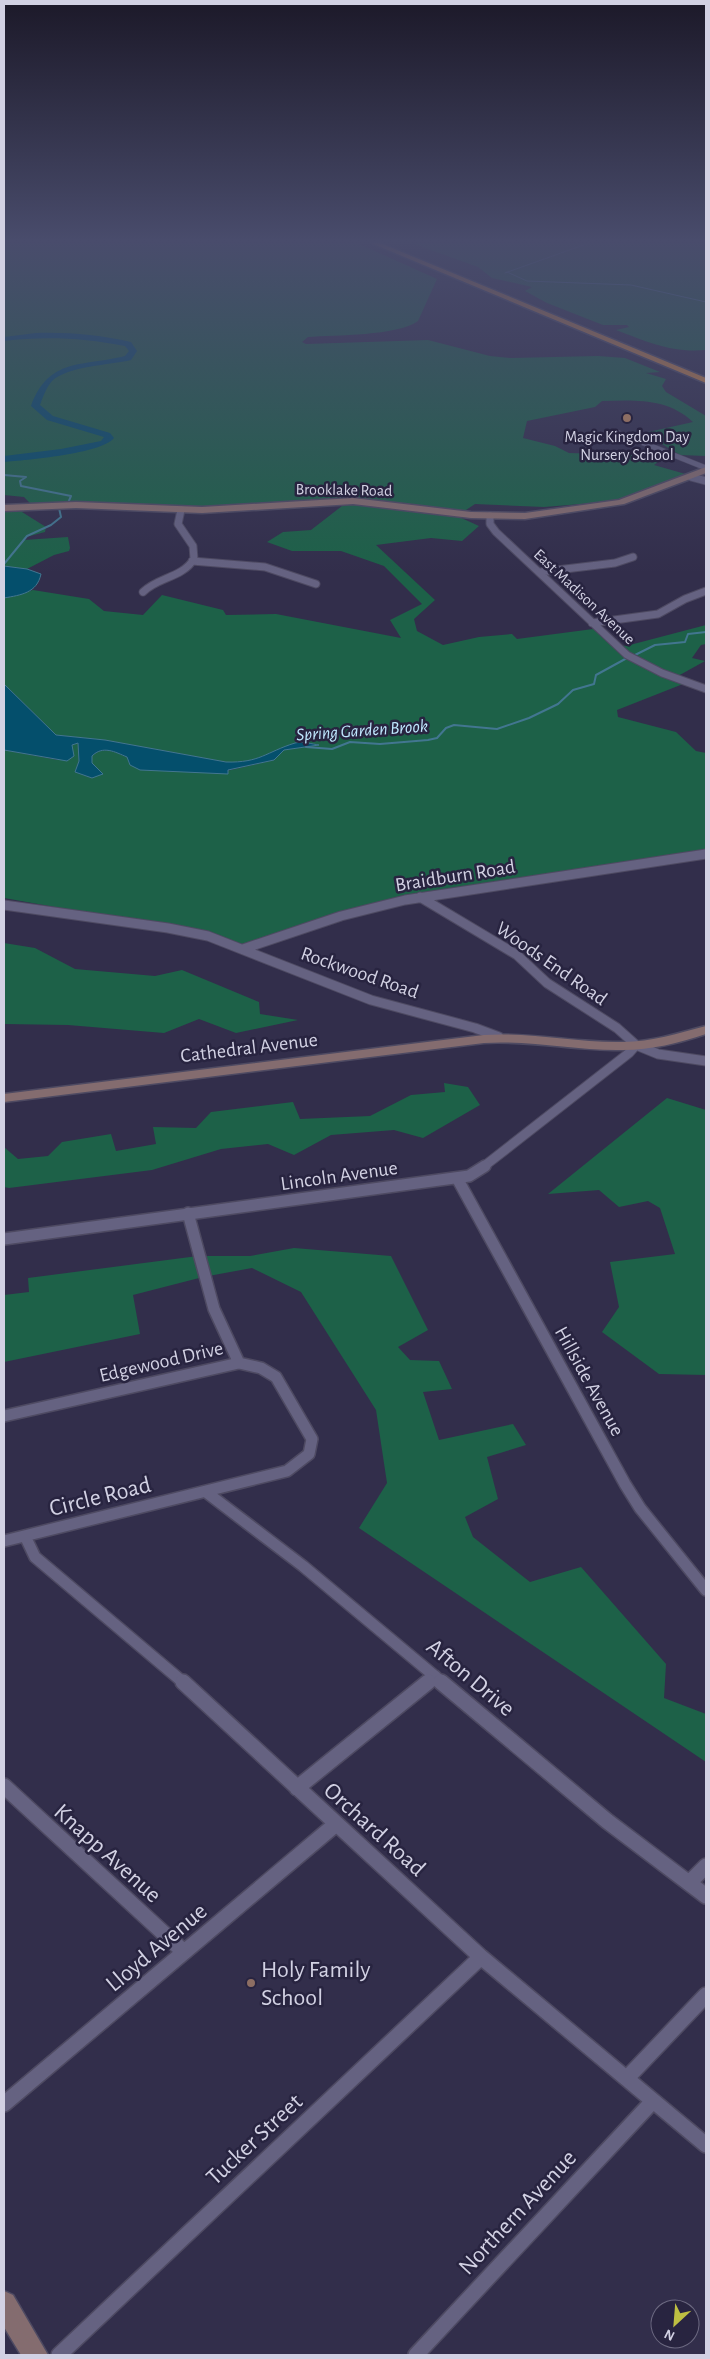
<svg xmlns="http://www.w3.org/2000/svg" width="710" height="2359" font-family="'Alegreya Sans',sans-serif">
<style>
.green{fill:#1d6148}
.water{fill:#044f6c;stroke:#427690}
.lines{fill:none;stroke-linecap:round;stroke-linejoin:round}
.stream-far1{stroke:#427690;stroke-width:1}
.stream{stroke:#427690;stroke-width:2}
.river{fill:#044f6c;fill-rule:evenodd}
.street-far4-casing{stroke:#4e4a62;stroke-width:6}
.street-far3-casing{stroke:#4e4a62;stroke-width:9}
.street-far2-casing{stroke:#4e4a62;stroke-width:11}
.street-far1-casing{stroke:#4e4a62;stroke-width:14}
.street-casing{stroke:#4e4a62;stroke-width:18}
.secondary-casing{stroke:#4e4a62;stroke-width:3}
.highway-casing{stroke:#4e4a62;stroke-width:3}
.street-far4{stroke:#656281;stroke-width:5}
.street-far3{stroke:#656281;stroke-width:7}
.street-far2{stroke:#656281;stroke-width:9}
.street-far1{stroke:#656281;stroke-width:11}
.street{stroke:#656281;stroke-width:15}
.secondary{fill:#846c6f;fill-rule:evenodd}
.highway{fill:#cc8546;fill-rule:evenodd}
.education-dot{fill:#8d6e63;stroke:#282440;stroke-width:2}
.labels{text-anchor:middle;stroke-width:5;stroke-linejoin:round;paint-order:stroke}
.far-poi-label{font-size:16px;fill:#d2d1e3;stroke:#282440}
.far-street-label{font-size:16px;fill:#d2d1e3;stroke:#282440}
.far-water-label{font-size:18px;font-style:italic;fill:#bee6fd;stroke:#282440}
.street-label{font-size:20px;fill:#d2d1e3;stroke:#282440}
.near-street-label{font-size:24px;fill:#d2d1e3;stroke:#282440}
.near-poi-label{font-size:24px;fill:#d2d1e3;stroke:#282440;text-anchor:start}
</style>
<rect width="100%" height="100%" fill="#322e4b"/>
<path class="green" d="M4,243H357L437,279L418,321C397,336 335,335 308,337L302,342L306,344L428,340L490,356L511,358L598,356L625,358L660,372L646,373L666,379L662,386L666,392L706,416V456L680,455L644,433L693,422C668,398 635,400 602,401L595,407L527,421L523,438L555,446L569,453L637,455L662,459L654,465L689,475L618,501L544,507L475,504L457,516L479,526L462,541L431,538L376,545L435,600L414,619L417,631L443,645L479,637L512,634L517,639L593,629L613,644L626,646L706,625V644L701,645L692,658L705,661L678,676L683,684L617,710L618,717L676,732L696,751L706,753V851L388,904L243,949L185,930L4,898V750L58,760L72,745L78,743L79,761L75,772L92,778V756C103,745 115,752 127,757L130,765L218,773L274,760L284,750L316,745C290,739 284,751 261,759C250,762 238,762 226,762L105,740L56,735L4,684V598L33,590L89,599L104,611L143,615L162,595L223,610L226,615L276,614L401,638L390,620L422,604L384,566L341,551H292L267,542L283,532L311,530L351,499L188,508L35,507L22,512L46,527L45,532L26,537L24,540L68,537L70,548L69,551L54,555L27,569L4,566V510L34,507L24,497L4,495Z
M411,243H706V350C671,353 648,342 616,330L629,327L627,325H603L547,303L525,291L532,287L492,278L478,267Z
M4,943L35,948L75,969L155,976L182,970L259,1002L260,1014L298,1020L236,1033L199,1019L164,1033L68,1025L4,1024Z
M444,1083L468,1087L480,1105L423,1138L394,1130L331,1135L294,1155L268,1144L221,1149L152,1170L9,1188L4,1187V1147L18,1159L48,1156L62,1142L111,1134L116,1151L156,1144L153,1127L196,1128L211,1112L293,1102L300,1119L370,1116L411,1095L445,1092Z
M667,1098L706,1110V1375L659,1374L602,1332L619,1307L610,1262L675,1254L660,1208L648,1201L619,1207L599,1190L548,1194Z
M294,1248L391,1256L428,1330L398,1347L410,1360L439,1361L452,1389L423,1392L439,1440L513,1424L526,1445L487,1457L498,1499L465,1517L473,1537L530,1582L581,1567L666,1664L664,1698L706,1714V1762L359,1528L387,1483L376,1410L301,1292L252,1268L203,1277L133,1295L140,1334L4,1362V1295L29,1292L28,1278L198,1256H250Z"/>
<path class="water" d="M4,566L27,569L41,574C37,593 21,595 4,598Z
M4,684L56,735L105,740L226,762C260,763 266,752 295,743C302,741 312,744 319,745L284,750L274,760L228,770V774L140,770L130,765L127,757C115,752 103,745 92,756V763L103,774L92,778L75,772L79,761L78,743L72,745L74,756L67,761L4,750Z"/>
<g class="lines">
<path class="stream-far1" d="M507,272L527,281L631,285L706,302
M505,273L589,243"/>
<path class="stream" d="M4,475L26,477L20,481L21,486L71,496L68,503
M4,564L27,536L51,525L61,517L59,508
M633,656L655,645L685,642L688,634L706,632
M306,747L332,749L350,742L380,744L428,740L437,738L446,728L454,725L497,729L529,718L558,704L573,690L594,684L596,675L627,658"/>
<path class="river" d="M36,333C68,332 100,335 131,342L137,351L131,360C110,365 68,366 52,381C46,388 43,397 40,405L53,416L110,433L114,438C101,454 26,460 4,462V456L61,449L101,441L104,437L47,420L31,406C49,357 82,367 125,356L129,351L125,346C84,338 45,336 4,341V337Z"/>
<g class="street-far4-casing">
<path id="street-far4" d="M616,432L706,468"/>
</g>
<g class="street-far3-casing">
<path id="street-far3" d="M691,477L706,481
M490,516V524L496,532L627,655L662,673L706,689
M192,561L265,567L316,584
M540,572L615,563L633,557
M143,592C158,577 182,578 194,559L193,546L178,524L181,510
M592,623L658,614L685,599L706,591"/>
</g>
<g class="street-far2-casing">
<path id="street-far2" d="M420,897L517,955L547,983L617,1028L636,1045L658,1054L706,1061
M4,905L168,928L208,936L371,1000L475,1028L499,1037
M243,949L341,916L405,900L706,854
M483,1167L629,1053L636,1045"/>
</g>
<g class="street-far1-casing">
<path id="street-far1" d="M457,1178L625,1484L640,1508L706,1590
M188,1213L214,1309L239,1363
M4,1239L469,1176L485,1166
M4,1416L239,1363L261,1368L276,1377L312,1439L309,1454L287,1471L4,1541
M206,1492L303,1566L443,1683
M25,1536L35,1557L184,1683
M426,1683L435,1676"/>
</g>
<g class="street-casing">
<path id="street" d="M183,1682L481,1957L706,2145
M441,1682L607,1821L706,1896
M4,1786L184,1952
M297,1788L428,1682
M689,1883L706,1866
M627,2078L706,1995
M4,2104L336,1824
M59,2355L481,1957
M416,2355L653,2101"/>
</g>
<g class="secondary-casing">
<path id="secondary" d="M706,467V473L624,504L525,519L471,518L353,504L202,513L76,508L4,511V505L76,502L202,507L353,498L471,512L525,513L619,500Z
M706,1026V1034C679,1043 651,1050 623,1050C576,1051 531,1040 484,1043L4,1102V1094L484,1035C531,1032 576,1043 623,1042C652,1042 678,1033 706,1026Z
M4,2291L13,2295L48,2355H21L4,2327Z"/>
</g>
<g class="highway-casing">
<path id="highway" d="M371,243H380L706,378V383Z"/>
</g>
<use href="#street-far4" class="street-far4"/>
<use href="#street-far3" class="street-far3"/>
<use href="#street-far2" class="street-far2"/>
<use href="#street-far1" class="street-far1"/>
<use href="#street" class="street"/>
<use href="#secondary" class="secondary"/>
<use href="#highway" class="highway"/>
</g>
<linearGradient id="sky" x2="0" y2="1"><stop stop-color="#1c1929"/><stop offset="0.42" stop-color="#494c6c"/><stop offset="1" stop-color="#494c6c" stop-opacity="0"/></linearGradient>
<rect width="710" height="573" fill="url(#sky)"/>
<g class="education-dot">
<circle cx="627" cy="418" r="5"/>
<circle cx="251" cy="1983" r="5"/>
</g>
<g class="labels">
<g class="far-poi-label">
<text x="627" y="442">Magic Kingdom Day<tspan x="627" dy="18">Nursery School</tspan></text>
</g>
<g class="far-street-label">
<text transform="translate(344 489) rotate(1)" y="6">Brooklake Road</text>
<text transform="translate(585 596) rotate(43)" y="6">East Madison Avenue</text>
</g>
<g class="far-water-label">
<text transform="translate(362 730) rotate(-4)" y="6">Spring Garden Brook</text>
</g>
<g class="street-label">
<text transform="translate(455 875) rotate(-9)" y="7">Braidburn Road</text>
<text transform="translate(552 963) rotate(35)" y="7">Woods End Road</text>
<text transform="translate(360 972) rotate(19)" y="7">Rockwood Road</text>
<text transform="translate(249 1047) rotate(-7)" y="7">Cathedral Avenue</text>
<text transform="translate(339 1175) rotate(-8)" y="7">Lincoln Avenue</text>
<text transform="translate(161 1361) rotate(-13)" y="7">Edgewood Drive</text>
<text transform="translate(590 1381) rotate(61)" y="7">Hillside Avenue</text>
</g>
<g class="near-street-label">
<text transform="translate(100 1496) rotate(-14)" y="8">Circle Road</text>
<text transform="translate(471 1677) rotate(40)" y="8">Afton Drive</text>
<text transform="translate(375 1829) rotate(42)" y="8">Orchard Road</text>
<text transform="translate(108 1853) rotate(42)" y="8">Knapp Avenue</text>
<text transform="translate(156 1947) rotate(-40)" y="8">Lloyd Avenue</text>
<text transform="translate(254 2139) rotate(-43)" y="8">Tucker Street</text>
<text transform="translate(517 2212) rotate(-47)" y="8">Northern Avenue</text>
</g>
<g class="near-poi-label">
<text x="261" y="1977">Holy Family<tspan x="261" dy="28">School</tspan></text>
</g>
</g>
<rect width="710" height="2359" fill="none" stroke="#d2d1e3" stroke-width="10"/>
<g transform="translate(675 2324) rotate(206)"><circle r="24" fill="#282440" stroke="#6c6981"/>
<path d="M0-4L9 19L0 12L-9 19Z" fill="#bebf42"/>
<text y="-8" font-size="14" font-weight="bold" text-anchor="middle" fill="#d2d1e3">N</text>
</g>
</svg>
